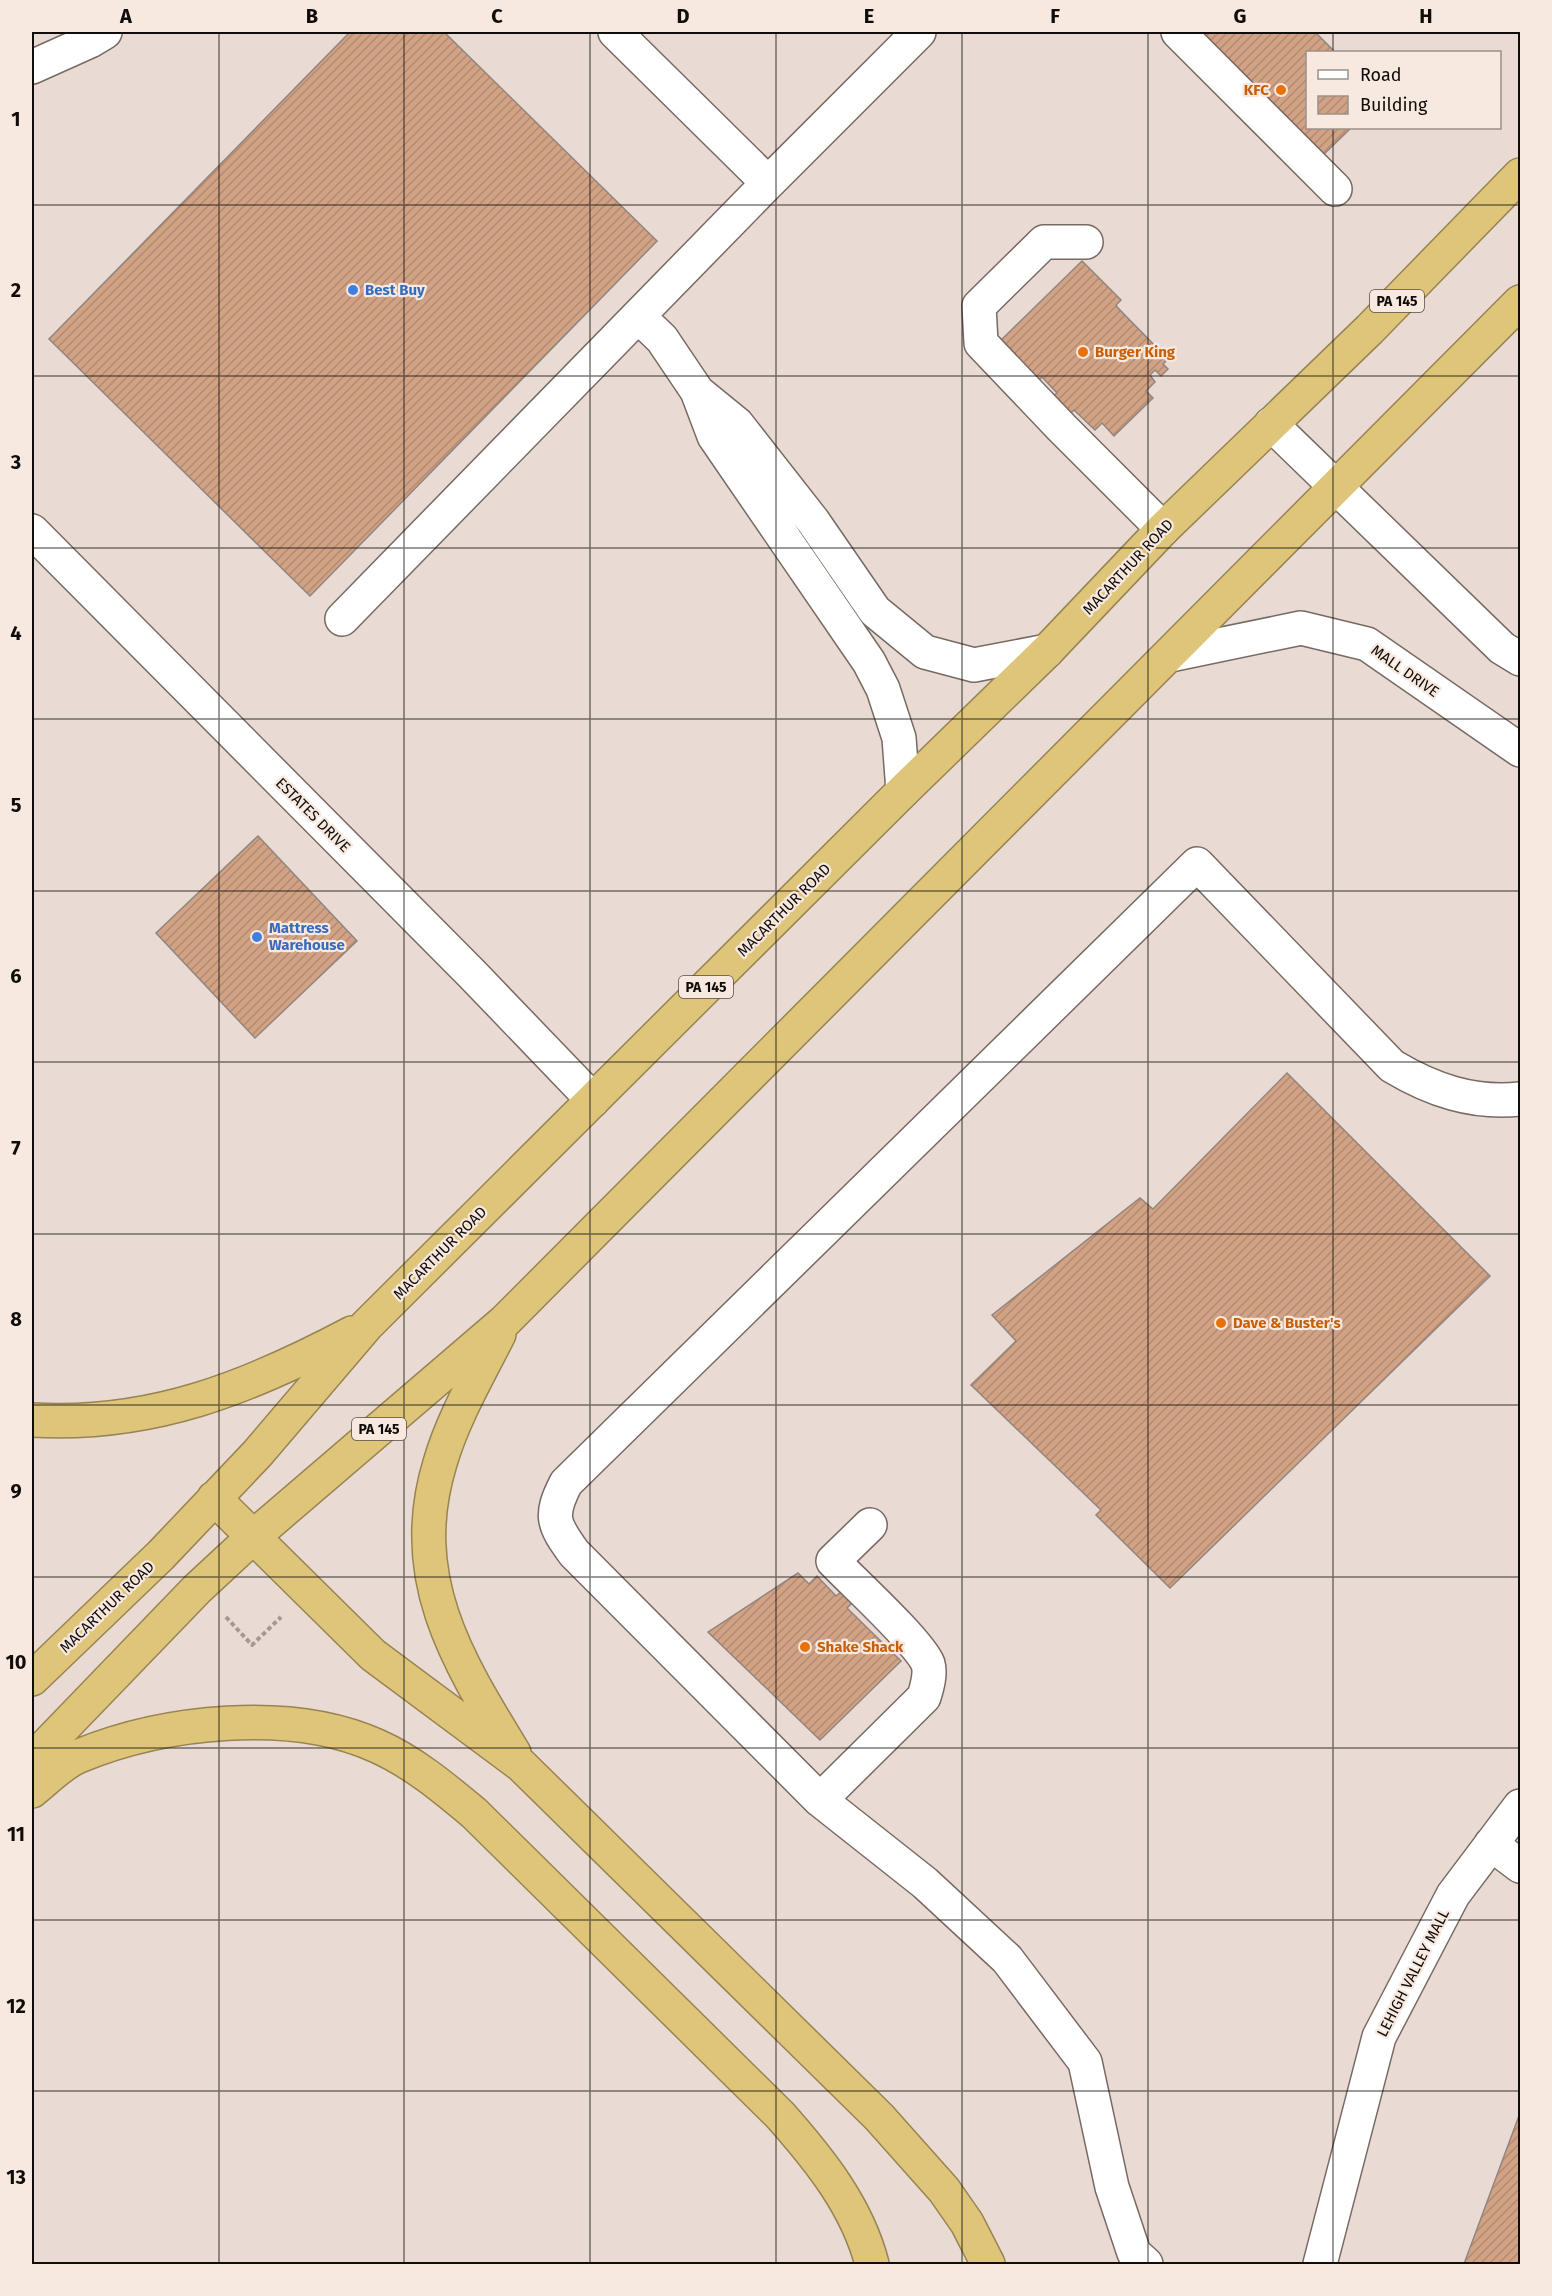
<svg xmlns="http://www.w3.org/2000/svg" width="1552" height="2296" font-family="'Fira Sans',sans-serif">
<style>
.building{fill:url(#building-hatch);stroke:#92857e;stroke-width:1.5}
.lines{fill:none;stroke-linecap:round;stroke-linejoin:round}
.minor-casing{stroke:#776a63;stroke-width:36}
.highway-casing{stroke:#978452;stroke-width:36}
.path{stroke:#a39992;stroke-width:4;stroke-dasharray:4.5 3;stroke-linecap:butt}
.minor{stroke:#fff;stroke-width:33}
.highway{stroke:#dfc57a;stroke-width:33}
.grid{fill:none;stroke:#100c09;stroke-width:1.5;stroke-opacity:0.55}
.food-dot{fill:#e8710a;stroke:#f7e8e0;stroke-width:2}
.shop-dot{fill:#3f7fe0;stroke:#f7e8e0;stroke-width:2}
.labels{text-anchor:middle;stroke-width:4.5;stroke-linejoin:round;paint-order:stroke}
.shield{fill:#f7e8e0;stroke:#554e4a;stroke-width:1.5}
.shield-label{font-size:14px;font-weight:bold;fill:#100c09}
.food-label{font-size:15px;font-weight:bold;fill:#c56008;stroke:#f7e8e0;text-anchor:start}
.shop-label{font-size:15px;font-weight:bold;fill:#366cbe;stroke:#f7e8e0;text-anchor:start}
.street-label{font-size:15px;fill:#100c09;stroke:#f7e8e0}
.neatline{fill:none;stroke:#100c09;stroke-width:2}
.grid-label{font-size:20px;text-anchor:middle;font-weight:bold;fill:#100c09}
</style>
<defs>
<pattern id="building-hatch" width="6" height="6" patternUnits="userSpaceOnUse" patternTransform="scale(1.5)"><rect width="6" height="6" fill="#d2a285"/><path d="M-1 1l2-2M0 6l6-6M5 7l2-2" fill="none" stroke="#b38a72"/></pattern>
</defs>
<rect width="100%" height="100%" fill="#e9dbd3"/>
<path class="building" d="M350,32H444L657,241L310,596L49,339Z
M1200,32H1315L1335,52H1308V128H1351L1320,158Z
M1082,261L1121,300L1116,305L1118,308L1168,359L1163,364L1168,369L1161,376L1155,370L1150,375L1155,382L1146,391L1153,398L1114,436L1102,423L1095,430L1074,410L1070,414L1053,396L1057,393L1042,377L1036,383L997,344Z
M258,836L357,941L255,1038L156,933Z
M1287,1073L1490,1276L1170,1588L1096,1515L1101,1510L971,1385L1016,1341L992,1315L1140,1198L1153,1209Z
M798,1573L809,1584L817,1576L836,1596L842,1591L853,1602L847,1608L901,1661L820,1740L708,1632Z
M1520,2113V2264H1464Z"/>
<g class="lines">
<g class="minor-casing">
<path id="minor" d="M615,32L768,183L919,32
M1178,32L1335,189
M32,67L90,41L105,32
M1086,242H1044L979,306L981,343L1062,428L1163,529
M639,317L662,339L697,391L714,436L869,662L883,689L899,738L903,791
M699,393L737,424L813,521L875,611L925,652L974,665L1047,651
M1271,424L1502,648L1520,659
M32,531L472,974L593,1100
M342,619L768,183
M1170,655L1301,628L1367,644L1520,750
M820,1800L924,1697C927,1687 931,1674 928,1664C920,1643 852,1581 833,1561L870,1525
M1491,1844L1520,1866
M1146,2264L1134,2253L1112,2187L1085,2062L1007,1959L925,1883L820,1800L574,1553C553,1524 549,1516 566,1483L1197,864L1392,1066C1432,1090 1473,1104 1520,1099
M1320,2264L1379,2037L1453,1895L1520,1806"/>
</g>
<g class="highway-casing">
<path id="highway" d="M499,1334C478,1376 453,1418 440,1463C405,1577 457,1660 514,1753
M32,1420C151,1427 248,1388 352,1333
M214,1498L373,1655L521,1765L879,2117L944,2190L967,2223L988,2264
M32,1679L161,1555L257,1454L367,1325L903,791L1047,651L1163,529L1370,329L1520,175
M32,1760L197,1589L253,1537L505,1321L1520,302
M32,1791C46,1780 62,1763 79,1756C164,1721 291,1707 377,1746C413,1762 444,1788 474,1813L780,2115C819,2159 857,2206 872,2264"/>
</g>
<path class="path" d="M226,1617L252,1645L281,1617"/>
<use href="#minor" class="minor"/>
<use href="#highway" class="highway"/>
</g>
<path class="grid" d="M219,32V2264M404,32V2264M590,32V2264M776,32V2264M962,32V2264M1148,32V2264M1333,32V52M1333,128V2264M32,205H1520M32,376H1520M32,548H1520M32,719H1520M32,891H1520M32,1062H1520M32,1234H1520M32,1405H1520M32,1577H1520M32,1748H1520M32,1920H1520M32,2091H1520"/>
<g class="food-dot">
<circle cx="1281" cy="90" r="6"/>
<circle cx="1083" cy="352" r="6"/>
<circle cx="1221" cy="1323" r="6"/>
<circle cx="805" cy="1647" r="6"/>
</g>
<g class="shop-dot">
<circle cx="353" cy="290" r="6"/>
<circle cx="257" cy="937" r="6"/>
</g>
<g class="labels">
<g class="shield">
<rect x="1370" y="290" width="54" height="22" rx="4.5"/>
<rect x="679" y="976" width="54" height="22" rx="4.5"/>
<rect x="352" y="1418" width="54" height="22" rx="4.5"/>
</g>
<g class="shield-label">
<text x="1397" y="306">PA 145</text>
<text x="706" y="992">PA 145</text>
<text x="379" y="1434">PA 145</text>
</g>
<g class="food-label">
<text x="1269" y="95" text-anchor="end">KFC</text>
<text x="1095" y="357">Burger King</text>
<text x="1233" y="1328">Dave &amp; Buster's</text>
<text x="817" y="1652">Shake Shack</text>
</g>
<g class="shop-label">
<text x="365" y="295">Best Buy</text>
<text x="269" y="933">Mattress<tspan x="269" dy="17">Warehouse</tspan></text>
</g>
<g class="street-label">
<text transform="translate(1128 567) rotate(-47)" y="5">MACARTHUR ROAD</text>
<text transform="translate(1405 671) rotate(35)" y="5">MALL DRIVE</text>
<text transform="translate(313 815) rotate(45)" y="5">ESTATES DRIVE</text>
<text transform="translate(784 910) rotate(-45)" y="5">MACARTHUR ROAD</text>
<text transform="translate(440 1253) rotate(-45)" y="5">MACARTHUR ROAD</text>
<text transform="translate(107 1607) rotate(-44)" y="5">MACARTHUR ROAD</text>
<text transform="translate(1413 1973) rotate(-63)" y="5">LEHIGH VALLEY MALL</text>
</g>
</g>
<rect width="1552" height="2296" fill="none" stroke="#f7e8e0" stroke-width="66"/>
<rect x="1306" y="51" width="195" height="78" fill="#f7e8e0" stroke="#9b908a" stroke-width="1.5"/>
<rect x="1318" y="70" width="30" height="9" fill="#ffffff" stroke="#9b908a" stroke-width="1.5"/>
<text x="1360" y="81" font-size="18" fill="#100c09">Road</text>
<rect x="1318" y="96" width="30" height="18" fill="url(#building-hatch)" stroke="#9b908a" stroke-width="1.5"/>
<text x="1360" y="111" font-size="18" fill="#100c09">Building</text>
<rect x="33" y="33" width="1486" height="2230" class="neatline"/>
<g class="grid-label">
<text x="126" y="23">A</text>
<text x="312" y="23">B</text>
<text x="497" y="23">C</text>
<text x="683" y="23">D</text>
<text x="869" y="23">E</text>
<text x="1055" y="23">F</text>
<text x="1240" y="23">G</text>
<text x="1426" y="23">H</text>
<text x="16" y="126">1</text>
<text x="16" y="297">2</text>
<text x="16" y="469">3</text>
<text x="16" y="640">4</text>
<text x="16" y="812">5</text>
<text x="16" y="983">6</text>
<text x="16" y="1155">7</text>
<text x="16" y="1326">8</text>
<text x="16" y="1498">9</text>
<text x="16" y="1669">10</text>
<text x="16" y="1841">11</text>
<text x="16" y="2013">12</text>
<text x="16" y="2184">13</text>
</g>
</svg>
